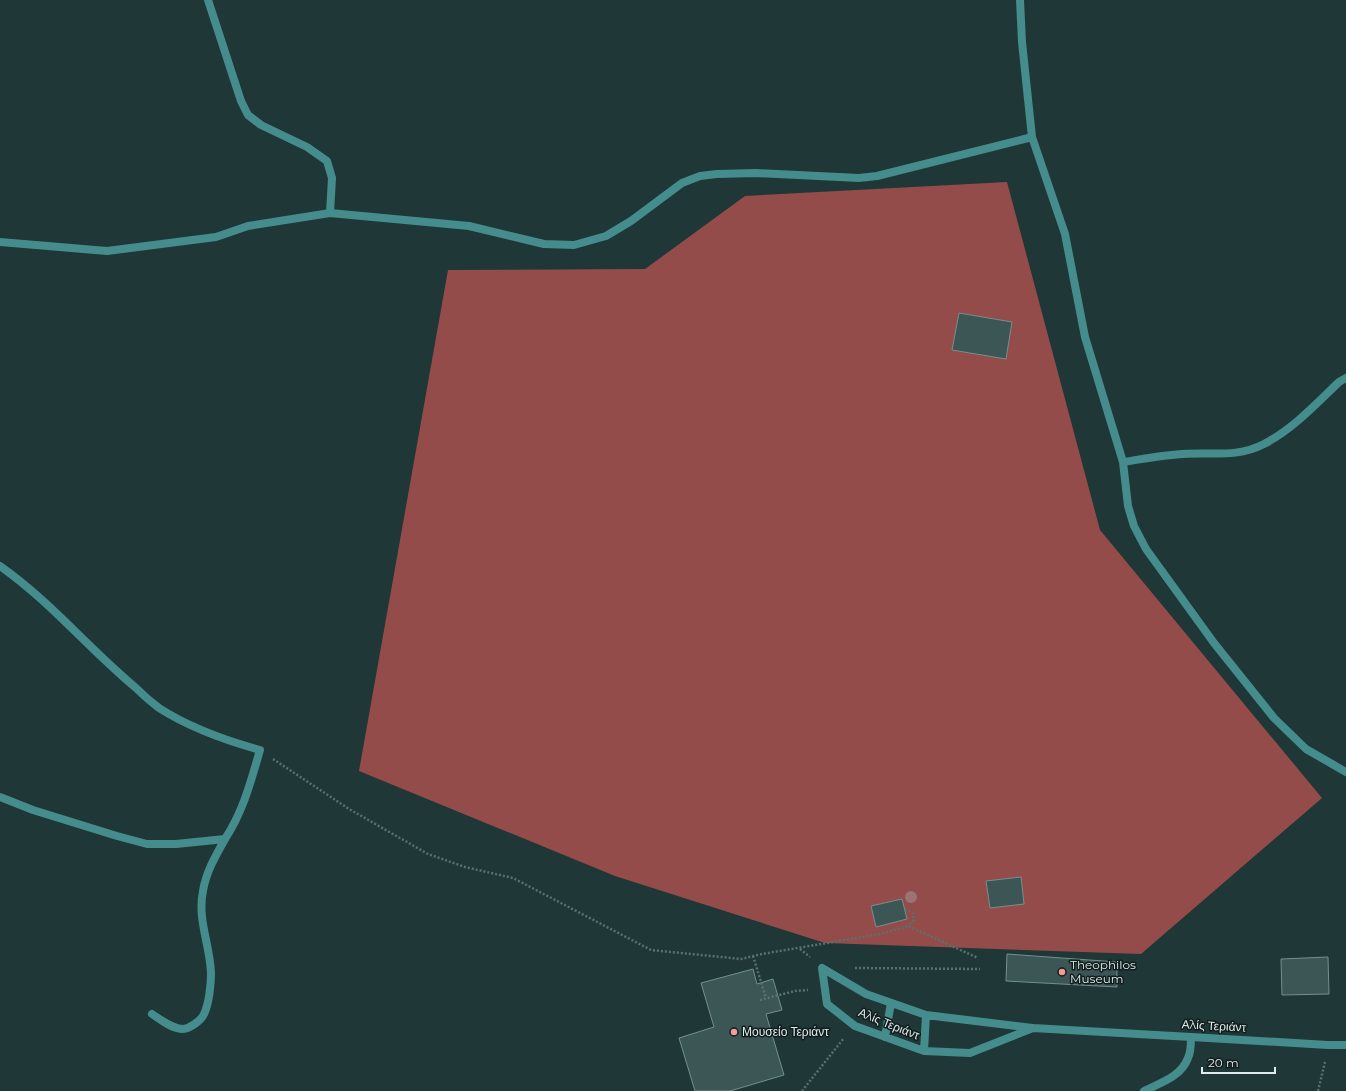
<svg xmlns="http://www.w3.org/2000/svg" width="1346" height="1091" font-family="Montserrat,sans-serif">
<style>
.forest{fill:#944c4a}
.building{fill:#3c5555;stroke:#759090}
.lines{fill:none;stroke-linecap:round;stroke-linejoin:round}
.path{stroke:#5b7070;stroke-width:2.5;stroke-dasharray:2 2;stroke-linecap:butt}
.service{stroke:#458c8d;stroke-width:8}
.minor{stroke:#458c8d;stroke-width:8}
.tree{fill:#987472}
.poi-dot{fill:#f59b98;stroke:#111c1c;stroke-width:1.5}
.labels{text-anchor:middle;stroke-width:3;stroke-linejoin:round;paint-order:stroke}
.poi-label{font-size:12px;fill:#deecec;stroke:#111c1c;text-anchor:start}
.street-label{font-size:12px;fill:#deecec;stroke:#111c1c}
</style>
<rect width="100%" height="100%" fill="#1f3737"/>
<path class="forest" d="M1007,182L1100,530L1322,798L1141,954L825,943L615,876L359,771L448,270L645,269L745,196Z"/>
<path class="building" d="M959,313L1012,322L1006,359L952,350Z
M1021,877L1024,904L990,908L986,881Z
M902,899L907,919L876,927L871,906Z
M1007,954L1117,962V987L1006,981Z
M1328,957L1329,994L1282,995L1281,959Z
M753,969L757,984L773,979L782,1010L766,1014L784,1075L730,1091H695L679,1038L714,1027L701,983Z"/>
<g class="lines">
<path class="path" d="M273,759L349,809L428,854L465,867L513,878L651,950L741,959L762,954L880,934L908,926L978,958
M905,909L913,913L914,920L908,926
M800,949L810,957
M753,956L766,998
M855,968L980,969
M760,1000L795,991L808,990
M802,1091L844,1038
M1318,1091L1325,1062"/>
<path class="service" d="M208,0L241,101L248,115L261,125L307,147L327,161L332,178L330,213
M152,1014C161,1020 171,1028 182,1029C189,1029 201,1021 204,1014C209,1004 211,984 211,973C210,945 197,919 203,891C206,872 216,855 225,839
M1033,1028L926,1015L866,994L822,968L827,1004L855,1026L924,1051L970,1053L1033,1028L1191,1037
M885,1037L891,1003
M924,1051L926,1015"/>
<path class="minor" d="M1020,0L1022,42L1032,137L1065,234L1085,337L1123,462L1128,506L1134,526L1146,549L1214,643L1274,718L1306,749L1346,772
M0,242L107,251L216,237L248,226L330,213L469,226L544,244L574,245L606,236L631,221L682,183L700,176L717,174L756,173L859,178L877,176L1032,137
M1123,462C1143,459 1163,455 1183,454C1212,452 1237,458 1264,444C1293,429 1316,404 1339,382L1346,378
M0,566C50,601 89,649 136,688C143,695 151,702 159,708C190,728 224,740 260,750C251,781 243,812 225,839L176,844H147L117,836L33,810L0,797
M1144,1091C1160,1083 1181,1077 1188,1058C1191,1052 1191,1044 1191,1037L1328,1045H1346"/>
</g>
<circle class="tree" cx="911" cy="897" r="6"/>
<g class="poi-dot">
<circle cx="1062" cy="972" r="4"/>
<circle cx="734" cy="1032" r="4"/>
</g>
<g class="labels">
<g class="poi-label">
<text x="1070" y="969">Theophilos<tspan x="1070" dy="14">Museum</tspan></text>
<text x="742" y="1036">Μουσείο Τεριάντ</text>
</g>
<g class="street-label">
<text transform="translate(889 1024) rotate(22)" y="4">Αλίς Τεριάντ</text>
<text transform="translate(1214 1026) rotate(3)" y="4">Αλίς Τεριάντ</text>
</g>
</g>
<path d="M1202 1067v6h73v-6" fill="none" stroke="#deecec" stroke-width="2"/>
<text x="1208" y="1067" font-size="12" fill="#deecec" stroke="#111c1c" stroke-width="3" paint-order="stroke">20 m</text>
</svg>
